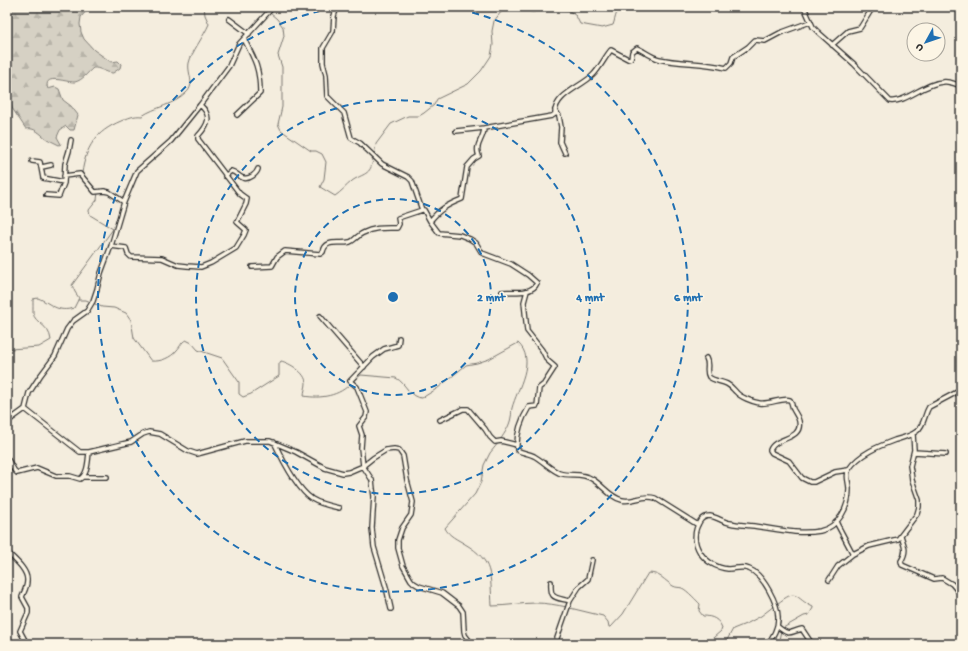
<svg xmlns="http://www.w3.org/2000/svg" width="968" height="651" font-family="'Gochi Hand',sans-serif">
<style>
.forest{fill:url(#forest-firs);stroke:#807e78}
.lines{fill:none;stroke-linecap:round;stroke-linejoin:round}
.stream{stroke:#7a7771;stroke-width:1}
.street-casing{stroke:#2b2b2b;stroke-width:6}
.street{stroke:#fcf5e5;stroke-width:3.5}
.ring{fill:none;stroke:#1f6fb2;stroke-width:2;stroke-dasharray:7 5}
.centre{fill:#1f6fb2;stroke:#fcf5e5;stroke-width:2}
.ring-label{font-size:12px;text-anchor:middle;font-weight:bold;fill:#1f6fb2;stroke:#fcf5e5;stroke-width:3;stroke-linejoin:round;paint-order:stroke}
</style>
<defs>
<pattern id="forest-firs" width="22" height="20" patternUnits="userSpaceOnUse"><rect width="22" height="20" fill="#d6d1c4"/><path d="M5 1l3.5 6h-7zM16 11l3.5 6h-7z" fill="#b8b4a9"/></pattern>
</defs>
<rect width="100%" height="100%" fill="#f4edde"/>
<filter id="ink" filterUnits="userSpaceOnUse"><feTurbulence type="fractalNoise" baseFrequency=".025" numOctaves="2"/><feDisplacementMap in="SourceGraphic" scale="8" xChannelSelector="R" yChannelSelector="G"/><feConvolveMatrix kernelMatrix="1 2 1 2 8 2 1 2 1" color-interpolation-filters="sRGB"/></filter>
<g filter="url(#ink)">
<path class="forest" d="M7,7H90L81,17L80,24L81,32L84,39L94,50L111,62L118,61L121,64L120,68L113,73C106,73 99,67 93,68C87,73 83,80 75,82C68,83 42,72 48,89L55,87L59,89L63,100L71,106L78,115L74,130H70L66,126L60,130L57,137L61,144L59,145C55,143 51,141 47,139C40,134 35,127 26,129L12,108L10,100L7,96Z"/>
<g class="lines">
<path class="stream" d="M257,7L258,9L267,11
M270,13L277,19L283,27L284,36L278,55L282,67V107L278,124L281,130L285,133L311,151H316L322,154L326,162L324,179L320,187L335,196C341,192 346,186 352,181C363,173 371,176 373,159
M374,155L376,144L391,124L408,116H419L424,113L434,105L437,99L468,84L481,71L491,56L493,45L492,31L494,21L501,12L510,9L533,12L550,9L568,10L576,16L580,24L602,28L613,25C616,17 615,11 623,7
M82,173C86,147 95,132 121,121C128,118 134,115 142,116C155,107 174,105 186,93C196,84 187,74 189,63C191,53 204,36 209,24L205,15L204,7
M84,176L96,190
M78,300H86L102,307L114,308L126,313L131,320L134,338L151,361C160,362 171,358 177,350C181,346 181,342 186,340L192,343L198,350L222,358L239,382V394L243,397L251,394L279,376V364L281,361C290,363 306,373 306,383C306,387 304,391 304,396C320,399 340,396 351,383
M7,351L10,349L39,347L51,340C49,324 35,324 33,313C33,308 33,303 33,299L38,298C52,304 57,313 74,308L79,298L75,292L72,285L113,229L90,215L89,210L97,200L98,192
M353,381L361,375L396,378C407,384 409,398 422,398L438,388L466,365L477,363L489,359L518,343C537,360 517,389 512,408C511,411 512,414 511,417C510,425 505,433 500,440
M499,442L490,453L484,465L481,482L475,494L445,528C449,536 457,539 465,544C494,561 490,575 492,606C507,606 521,603 536,603C546,603 557,605 567,607
M777,604C798,587 794,598 813,607V608L809,615L804,616L783,628
M570,608L603,616L608,622L609,627H611L623,614L648,573C660,573 664,580 673,586C677,588 679,587 682,588C687,590 698,602 700,604L699,611L703,616C712,616 719,619 722,628L721,631L706,644
M723,644L727,640L733,629L748,623L761,616L774,606
M778,644L781,631"/>
<g class="street-casing">
<path id="street" d="M337,7L334,16L333,31L323,48V63L326,75L327,96L344,113L351,138L360,143L382,164L408,177L412,181L422,210H424L430,221L439,233L460,235L470,239L476,243L482,253L511,264L528,275L537,283C532,295 513,291 502,292
M804,7L813,27L818,32L854,64L890,101C906,103 924,83 943,82C949,81 955,84 961,86
M229,19L249,34
M832,45L848,31L860,28L873,7
M555,110L559,116L561,127L560,142L565,153
M237,115L260,93C260,69 255,60 244,39
M456,131L484,128
M32,161L40,162L43,178L64,182
M42,167L51,165
M64,176L80,174L95,192L104,191L109,192L124,202
M225,176L231,171C236,172 238,176 243,178C250,180 257,173 258,169
M46,195L59,196L64,183L65,164L69,151L71,140
M430,221C440,209 447,205 462,199L467,167L474,159L479,156C474,145 484,139 484,128L552,116L555,114C554,95 581,87 593,75C600,68 605,57 611,50L628,59L631,58L632,52L637,48C644,51 651,57 659,59C681,64 704,62 726,68L731,63L733,57L748,47L755,40L765,41L780,33L810,22
M111,246L126,248L128,254L131,257L162,258L178,265L187,266L201,267L211,263L236,248L244,235L246,230L237,222L246,204L247,199L240,194L198,139V136C208,125 213,116 200,105
M252,267L272,266L277,257L285,251L320,254L323,252C326,238 339,245 350,242C354,241 358,235 363,233C374,227 385,228 397,228L399,224L398,218L422,210
M527,291L524,302L527,331L542,350L547,360L555,367L544,384L539,388L537,406L529,407C521,420 516,435 517,450C522,453 528,453 534,456C543,461 550,469 559,473C570,477 581,472 592,479C603,485 609,497 622,500C633,503 642,494 655,498L698,525
M320,316L364,367
M706,358C710,365 705,370 709,377C714,381 721,381 727,384C731,386 733,389 736,392C740,397 753,402 759,403C769,405 783,397 790,400C792,403 792,406 793,409C795,413 798,416 799,421C803,441 775,436 770,450L772,453L789,461L802,478L810,482H814L835,472L848,470
M25,409L80,452H89L131,442L143,434L149,432L160,434L188,451L197,454L245,441H270L296,452L325,468L343,473L349,472L363,466L373,458L386,450L394,449L399,450L403,456L407,480L413,502L411,515L402,528L398,540V548L403,566L411,580L414,583L419,586L442,593L459,606L463,612L464,631L465,635L472,644
M440,420L463,409H468L485,429L490,437L495,442L501,441L517,445
M7,422L25,409L29,393L40,376L55,356L67,329L73,321L87,311L93,301L97,289L101,273L111,246L124,202L137,171L171,141L200,105L229,66L239,44L273,7
M274,442C282,459 297,489 312,499C320,504 330,506 339,508
M914,452L946,454
M7,458L14,470L17,473L37,468L56,476H70L80,479C88,474 88,461 89,452
M83,477H107
M836,522L853,554
M901,536C905,547 907,552 901,561L902,565L934,579L942,578L952,584L957,590
M7,552C14,559 28,570 27,581C27,587 24,592 22,597L28,608V613L20,631L27,644
M829,580L838,566L853,554L869,546L898,539L917,514L919,507V500L912,480L911,472L910,466L914,450L913,434
M551,582C550,600 555,597 570,601
M391,609L386,587L374,547L372,528L374,496L373,489L372,480L363,466L361,448L362,435L359,426L366,417L367,412L357,387L350,381L373,357L384,349L398,345L399,338
M777,626C790,637 789,632 802,629L812,644
M555,644L570,601L579,587L588,579L592,560
M768,644C773,636 778,628 778,619C779,605 763,574 749,569C742,566 735,569 728,569C705,567 686,543 700,521C702,518 706,516 710,516C717,517 723,522 730,523C738,525 746,525 754,526C776,529 798,535 820,531C839,527 849,507 849,489C849,482 845,475 849,469C859,454 879,446 895,440C902,438 911,436 917,431C925,424 924,415 929,407L961,390"/>
</g>
<use href="#street" class="street"/>
</g>
</g>
<g class="ring">
<circle cx="393" cy="297" r="98"/>
<circle cx="393" cy="297" r="197"/>
<path d="M449 7A295 295 0 1 1 337 7"/>
</g>
<circle cx="393" cy="297" r="6" class="centre"/>
<g class="ring-label">
<text x="491" y="301">2 mnt</text>
<text x="590" y="301">4 mnt</text>
<text x="688" y="301">6 mnt</text>
</g>
<rect width="968" height="651" fill="none" stroke="#fcf5e5" stroke-width="24"/>
<rect x="12" y="12" width="944" height="627" fill="none" stroke="#2b2b2b" stroke-width="1.5" filter="url(#ink)"/>
<g transform="translate(926 42) rotate(230)"><circle r="19" fill="#fcf5e5" stroke="#a8a49b"/>
<path d="M0-3L7 15L0 10L-7 15Z" fill="#1f6fb2"/>
<text y="-6" font-size="11" font-weight="bold" text-anchor="middle" fill="#2b2b2b">U</text>
</g>
</svg>
